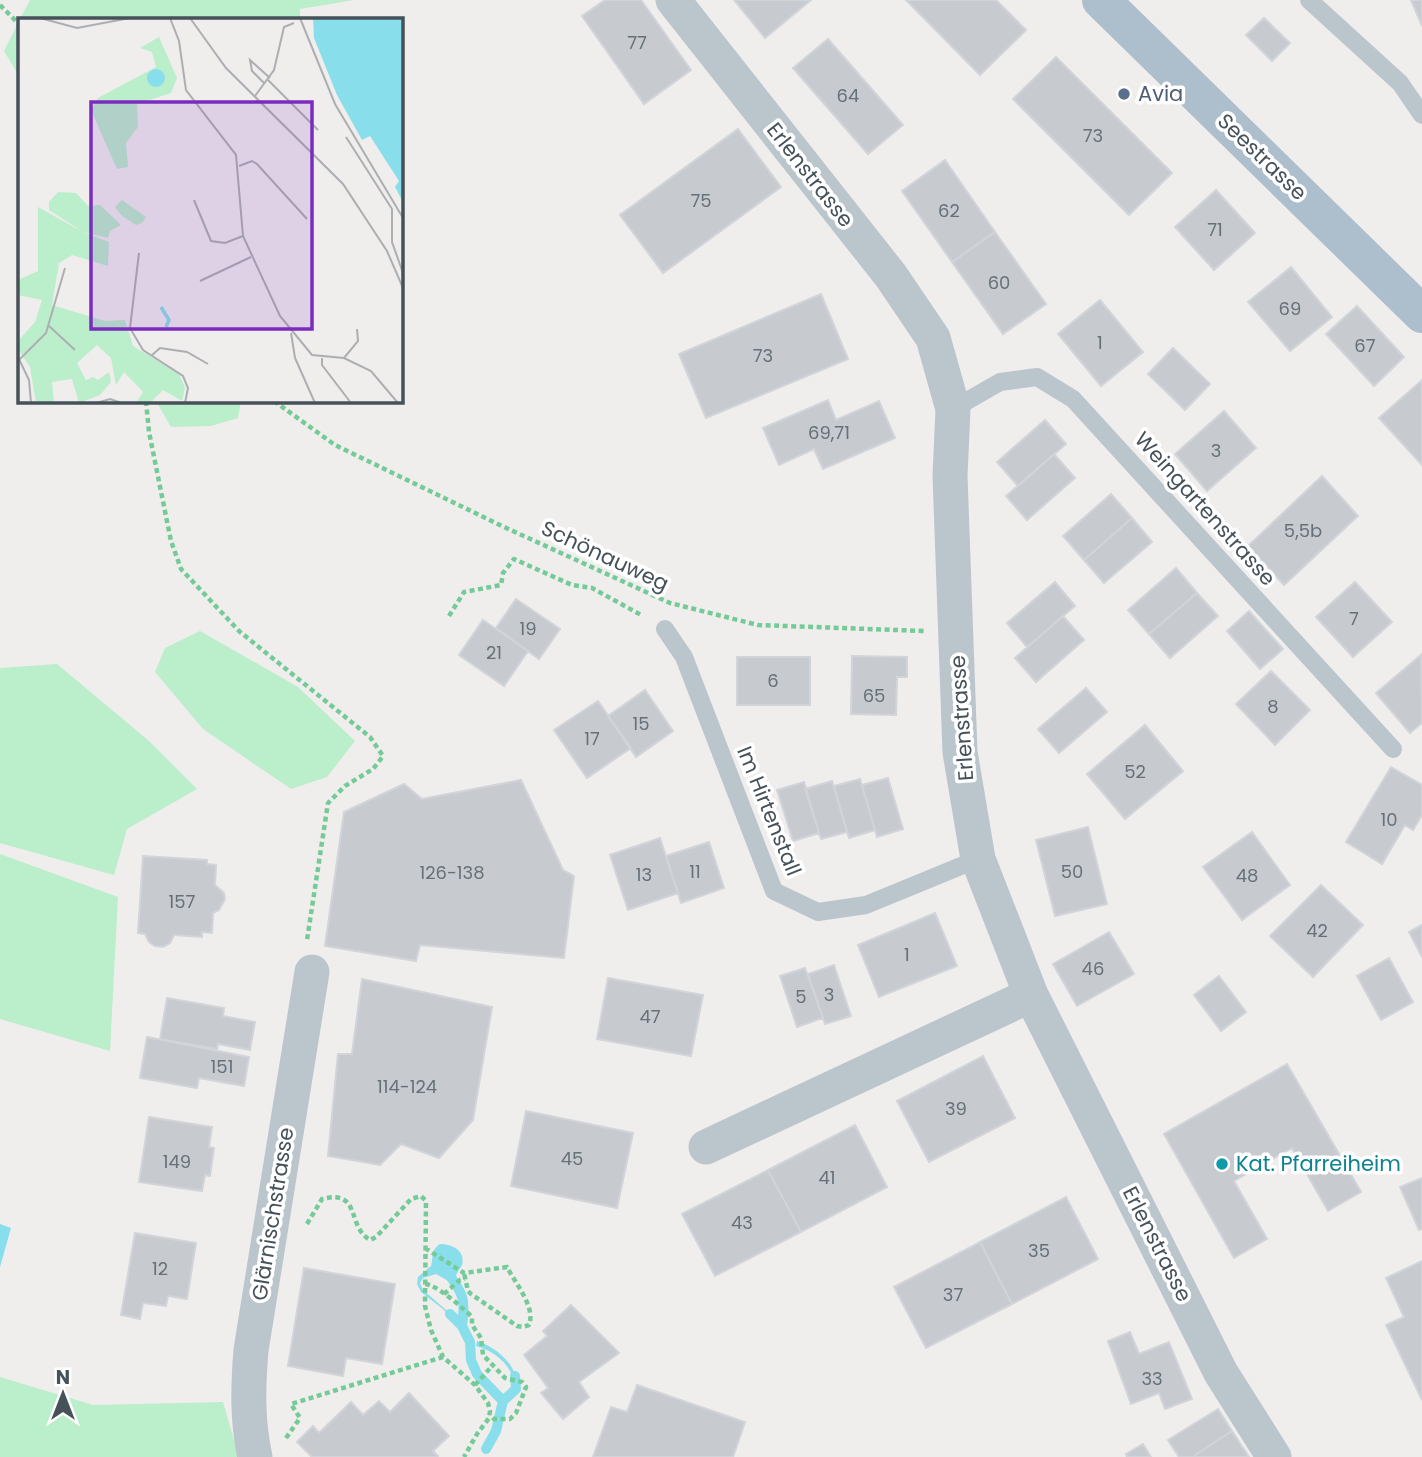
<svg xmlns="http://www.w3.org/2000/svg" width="1422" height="1457" font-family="Poppins,sans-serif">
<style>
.green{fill:#bbeeca}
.water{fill:#88deea}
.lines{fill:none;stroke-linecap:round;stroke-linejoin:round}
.stream{stroke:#88deea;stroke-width:10}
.building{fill:#c7cbd0;stroke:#d1d4d9;stroke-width:2}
.path{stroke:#74cb98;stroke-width:4.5;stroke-dasharray:5 3.5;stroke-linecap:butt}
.lane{stroke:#bbc6cc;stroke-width:18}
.street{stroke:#bbc6cc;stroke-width:35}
.primary{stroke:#adbfcc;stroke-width:38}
.service-dot{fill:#5c6f8a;stroke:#fff;stroke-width:2.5}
.culture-dot{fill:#0f9aa8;stroke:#fff;stroke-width:2.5}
.labels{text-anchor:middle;stroke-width:7;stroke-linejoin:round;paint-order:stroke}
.number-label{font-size:18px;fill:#667078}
.service-label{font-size:21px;fill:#4e5e75;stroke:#fff;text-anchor:start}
.street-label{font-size:21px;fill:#46525a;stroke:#fff}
.culture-label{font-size:21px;fill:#0d838f;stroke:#fff;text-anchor:start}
.inset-river{fill:none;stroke:#88deea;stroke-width:3.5}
.inset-road{fill:none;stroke:#acafb2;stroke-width:2}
.view{fill:#7b2cbf;fill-opacity:0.15;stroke:#7b2cbf;stroke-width:3.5}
.inset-edge{fill:none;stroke:#46525a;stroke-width:3.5}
</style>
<rect width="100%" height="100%" fill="#f0eded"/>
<path class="green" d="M30,0H354L300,9V19H20Z
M19,21V76L4,51Z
M156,401H241L238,418L211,426L171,427Z
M200,631L298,687L355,741L327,777L291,789L203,729L155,672L165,648Z
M57,664L149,741L197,789L127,829L114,875L0,843V668Z
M0,854L118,897L110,1051L0,1019Z
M0,1377L93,1405L223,1402L239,1457H0Z"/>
<path class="water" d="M0,1224L11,1228L0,1267Z
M440,1244C451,1244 466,1250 462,1265C459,1272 455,1272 456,1281L452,1283L436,1274L423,1278L420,1283L423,1290L460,1322L458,1325L443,1309L421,1292L417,1284L418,1277L431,1266C434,1256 430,1251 440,1244Z
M477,1341C498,1348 517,1365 518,1388L513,1387C516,1368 494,1350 476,1346Z"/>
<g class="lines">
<path class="stream" d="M447,1272C463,1293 466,1299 462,1326
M450,1314L462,1326L470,1342L471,1360L477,1374L503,1401L496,1431L486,1449
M503,1401L516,1389L515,1376"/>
</g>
<path class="building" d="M605,0H641L691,70L644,104L582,16Z
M734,0H811L765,38Z
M906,0H996L1026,30L980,75Z
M1411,0H1422V26Z
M1264,18L1290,43L1272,61L1246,35Z
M828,39L903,125L868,154L793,68Z
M1056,57L1172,173L1129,215L1013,99Z
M738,129L781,187L663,273L620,215Z
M945,160L995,232L952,262L902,191Z
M1216,190L1255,233L1214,270L1175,227Z
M995,232L1046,304L1003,334L952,262Z
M1291,267L1332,317L1290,351L1248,302Z
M821,294L848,359L706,418L679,354Z
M1100,300L1143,352L1101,386L1058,334Z
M1357,306L1404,357L1374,386L1326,334Z
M1173,348L1210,384L1185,410L1148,374Z
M1422,380V465L1379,418Z
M828,400L836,420L879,401L895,438L823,469L814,449L779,465L763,428Z
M1224,411L1256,448L1207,491L1175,454Z
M1045,420L1066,444L1018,486L997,462Z
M1054,454L1075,478L1027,520L1006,496Z
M1322,476L1358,516L1284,585L1248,546Z
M1111,494L1132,518L1084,560L1063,536Z
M1132,518L1152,542L1104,583L1084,560Z
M1176,568L1197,593L1149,634L1128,610Z
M1055,582L1075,606L1027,647L1007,623Z
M1355,582L1392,622L1353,657L1316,617Z
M1197,593L1218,616L1170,658L1149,634Z
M516,599L560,629L539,659L496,628Z
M1249,611L1283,649L1260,669L1227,631Z
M1063,616L1084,640L1036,682L1015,658Z
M483,620L528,651L504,686L459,655Z
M1421,655L1422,723L1410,733L1376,693Z
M852,656L907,657V677H897L896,715L851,714Z
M737,657H810V705H737Z
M1271,671L1310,710L1275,745L1236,704Z
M1086,688L1107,712L1059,753L1038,729Z
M645,690L673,731L636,757L608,716Z
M598,701L631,748L587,778L554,730Z
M1145,725L1183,771L1125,819L1087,774Z
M1391,767L1422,785V815L1413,830L1405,825L1382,864L1346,842Z
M888,778L903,829L877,837L862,785Z
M860,779L875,830L849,838L834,786Z
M521,780L563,870L574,876L564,958L420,945L416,961L325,946L344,812L404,784L422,799Z
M832,781L847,832L821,839L805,789Z
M804,782L819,833L793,841L777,790Z
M1088,827L1107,904L1055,916L1036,840Z
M1252,832L1290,885L1242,920L1203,867Z
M660,838L678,893L628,910L610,855Z
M709,842L724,888L681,903L666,856Z
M143,856L207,860V864L216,865L215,885L224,893L225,899L219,910L213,913L212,933L202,932V937L174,935L170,943L163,947L155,946L149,942L145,934L138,933Z
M1321,885L1363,925L1313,977L1270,936Z
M935,913L957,966L879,997L858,945Z
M1422,925V957L1409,932Z
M1109,932L1134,974L1077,1006L1053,964Z
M1389,958L1413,1002L1381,1020L1357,976Z
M834,965L851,1016L825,1024L808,974Z
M805,968L823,1018L797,1027L780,976Z
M1219,976L1246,1012L1221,1031L1194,995Z
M608,978L703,995L691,1056L597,1039Z
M362,979L492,1007L473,1120L439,1158L401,1144L380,1165L328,1156L338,1054H352Z
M167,998L224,1008L223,1016L255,1022L250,1050L218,1044L217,1049L160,1039Z
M147,1037L249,1057L244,1086L199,1078L197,1088L140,1078Z
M983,1056L1015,1118L929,1162L897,1101Z
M1287,1064L1361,1192L1328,1211L1292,1148L1234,1181L1267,1239L1234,1258L1164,1134Z
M526,1111L633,1133L617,1208L511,1186Z
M149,1117L212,1127L209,1147L214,1148L210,1176L205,1175L202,1191L139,1182Z
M855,1125L887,1187L801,1232L768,1170Z
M768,1170L801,1232L715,1276L682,1214Z
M1422,1178V1229L1419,1230L1400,1187Z
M1066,1197L1098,1259L1012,1304L980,1242Z
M135,1233L196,1243L187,1299L168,1296L166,1306L143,1303L140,1319L121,1315Z
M980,1242L1012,1304L926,1348L894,1287Z
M1422,1261V1400L1386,1325L1404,1317L1386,1278Z
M304,1268L395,1284L382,1364L346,1358L343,1376L288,1366Z
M571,1305L619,1353L579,1382L589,1397L563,1419L541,1393L548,1388L524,1355L547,1336L543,1331Z
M1130,1332L1139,1354L1169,1342L1192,1399L1165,1409L1159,1393L1131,1404L1108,1341Z
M637,1385L745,1422L733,1457H593L611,1407L627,1412Z
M409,1393L449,1436L433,1451L438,1456L437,1457H312L297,1442L313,1426L319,1433L351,1402L363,1415L379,1401L390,1412Z
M1218,1409L1232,1431L1195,1455L1196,1457H1179L1168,1440Z
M1232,1431L1249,1457H1196L1195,1455Z
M1143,1444L1151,1457H1127L1126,1454Z"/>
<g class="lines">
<path class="path" d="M0,5L19,24
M146,401L149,432L171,541L181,569L239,631L370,737L383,756L373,769L345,786L328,803L307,940
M274,401L335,445L502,526L670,603L758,625L924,631
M449,616L464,592L501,585L503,573L514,559L572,585L592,588L643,616
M307,1224L322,1199C362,1189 346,1226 370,1240L376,1237L411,1199L421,1196L426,1201L425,1306L431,1330L443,1357L475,1385L488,1403L490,1411L489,1418L477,1434L464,1457
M425,1248L464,1273L507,1267C515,1283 536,1307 529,1325L523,1327L517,1326L471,1294L468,1291L464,1273
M425,1284C436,1284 464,1309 472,1317V1325L481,1338L483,1355L505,1378L522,1382L526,1387L516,1413L510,1419H494L490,1415
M444,1294L460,1280L465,1279
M475,1385L493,1365
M286,1438L300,1418L291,1404L443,1357"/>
<path class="lane" d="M1309,0L1400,83L1422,115
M953,409L1000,382L1037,377L1073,399L1393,749
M665,629L684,657L774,891L818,912L866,905L978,859"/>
<path class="street" d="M673,0L891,276L933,338L953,409L950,476L960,752L978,859L1031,995L1221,1373L1274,1457
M706,1147L1031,995
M255,1457C247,1421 248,1387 251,1350L312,972"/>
<path class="primary" d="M1101,0L1422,314"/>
</g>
<circle class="service-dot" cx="1124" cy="94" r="7"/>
<circle class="culture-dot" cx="1222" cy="1164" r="7"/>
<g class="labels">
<g class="number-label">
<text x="637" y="49">77</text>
<text x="848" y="102">64</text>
<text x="1093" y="142">73</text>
<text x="701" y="207">75</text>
<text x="949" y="217">62</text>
<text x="1215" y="236">71</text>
<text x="999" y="289">60</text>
<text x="1290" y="315">69</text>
<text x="1100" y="349">1</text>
<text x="1365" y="352">67</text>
<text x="763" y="362">73</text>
<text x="829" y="439">69,71</text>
<text x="1216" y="457">3</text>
<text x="1303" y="537">5,5b</text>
<text x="1354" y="625">7</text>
<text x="528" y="635">19</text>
<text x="494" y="659">21</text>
<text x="773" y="687">6</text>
<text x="874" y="702">65</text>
<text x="1273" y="713">8</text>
<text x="641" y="730">15</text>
<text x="592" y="745">17</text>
<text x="1135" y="778">52</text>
<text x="1389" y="826">10</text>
<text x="695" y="878">11</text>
<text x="1072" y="878">50</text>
<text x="452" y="879">126-138</text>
<text x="644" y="881">13</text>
<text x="1247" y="882">48</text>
<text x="182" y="908">157</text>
<text x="1317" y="937">42</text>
<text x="907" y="961">1</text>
<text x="1093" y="975">46</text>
<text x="829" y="1001">3</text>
<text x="801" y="1003">5</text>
<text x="650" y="1023">47</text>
<text x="222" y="1073">151</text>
<text x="407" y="1093">114-124</text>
<text x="956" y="1115">39</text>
<text x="572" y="1165">45</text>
<text x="177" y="1168">149</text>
<text x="827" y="1184">41</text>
<text x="742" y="1229">43</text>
<text x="1039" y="1257">35</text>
<text x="160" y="1275">12</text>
<text x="953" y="1301">37</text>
<text x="1152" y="1385">33</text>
</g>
<g class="service-label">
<text x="1138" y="101">Avia</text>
</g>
<g class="street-label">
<text transform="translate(1262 157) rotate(44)" y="7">Seestrasse</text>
<text transform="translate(810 175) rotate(52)" y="7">Erlenstrasse</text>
<text transform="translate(1205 509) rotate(48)" y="7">Weingartenstrasse</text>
<text transform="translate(605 556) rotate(25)" y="7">Schönauweg</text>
<text transform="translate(962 718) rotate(-94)" y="7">Erlenstrasse</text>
<text transform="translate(769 811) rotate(68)" y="7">Im Hirtenstall</text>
<text transform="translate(273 1214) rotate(-81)" y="7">Glärnischstrasse</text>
<text transform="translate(1157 1244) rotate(63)" y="7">Erlenstrasse</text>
</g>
<g class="culture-label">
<text x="1236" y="1171">Kat. Pfarreiheim</text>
</g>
</g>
<g transform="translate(18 18)">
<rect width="385" height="385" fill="#f0eded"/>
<path d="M141,19L159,60L153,75L119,86L120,109L108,125L110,149L99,151L73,92L80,80L138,49L134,34L122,30ZM40,174L58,175L70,188L82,187L103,207L92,213L90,220L65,214L91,224L90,248L54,237L41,245L34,287L87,303L107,302L115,328L161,356L167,369L164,383L145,372L132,385H118L125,374L106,354L98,367L93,340L79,327L59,345L68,362L75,359L80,362L91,354L93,364L82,377L61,385L54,361L34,364L36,385H18L12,349L0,331V323L17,304L24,282L0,277V262L20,253V189L65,214L31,192V184ZM104,182L128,199L124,205L118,207L104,198L97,189Z" fill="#bbeeca"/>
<path d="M295,0H385V184L377,169L381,163L352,118L344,122L319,77L296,20ZM129 60a9 9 0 1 1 18 0a9 9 0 1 1-18 0Z" fill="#88deea"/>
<path class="inset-river" d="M143,289L151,302L148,309"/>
<path class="inset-road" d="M22,0L59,10L112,0M152,0L161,23L168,72L218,137L225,218L262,298L294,337L326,340L353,353L380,385M172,0L208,50L325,166L369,233L385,270M282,0L317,86L385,200M250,62L300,112M247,66L234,53L232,42L252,60M237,78L256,52L266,9L276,5M328,119L374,191V224L385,255M221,148L234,143L239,146L289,201M176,182L193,223L207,225L225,218M121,235L112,310L125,332L165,358L170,370L167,385M182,263L233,239M31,308L57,332M273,315L277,340L297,385M133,338L142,330L169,334L190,346M0,339L11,362L13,385M304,340V347L333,385M326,340L340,323L339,311M2,341L28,315L47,250M78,385L92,381L104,385"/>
<path class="view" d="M73,84H294V311H73Z"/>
<rect width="385" height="385" class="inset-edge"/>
</g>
<g transform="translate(63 1394)" stroke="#ffffff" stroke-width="5" paint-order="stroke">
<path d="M0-5L12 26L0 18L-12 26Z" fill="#46525a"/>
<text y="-10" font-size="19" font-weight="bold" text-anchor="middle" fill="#46525a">N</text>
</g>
</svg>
